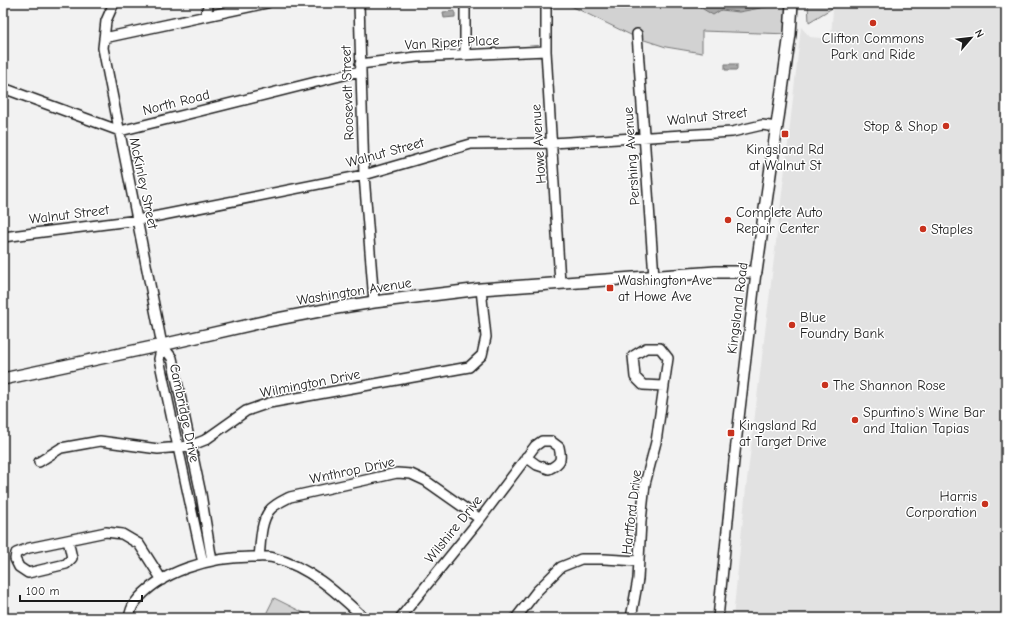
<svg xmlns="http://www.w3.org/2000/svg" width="1009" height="621" font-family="'Comic Neue',sans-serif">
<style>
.built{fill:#e2e2e2}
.green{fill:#d2d2d2;stroke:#777}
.water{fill:#a8a8a8;stroke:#707070}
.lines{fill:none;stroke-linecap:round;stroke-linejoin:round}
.minor-casing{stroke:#1c1c1c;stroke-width:12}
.major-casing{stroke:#1c1c1c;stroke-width:14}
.minor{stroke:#fff;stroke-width:9}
.major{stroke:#fff;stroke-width:11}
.poi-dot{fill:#c8321e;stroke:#fff;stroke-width:1.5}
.labels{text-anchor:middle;stroke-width:3;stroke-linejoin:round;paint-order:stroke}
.poi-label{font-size:14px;fill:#1c1c1c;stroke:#fff;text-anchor:start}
.street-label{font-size:14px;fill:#1c1c1c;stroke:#fff}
</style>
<rect width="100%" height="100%" fill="#f2f2f2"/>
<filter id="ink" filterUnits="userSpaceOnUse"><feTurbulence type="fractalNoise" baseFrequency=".025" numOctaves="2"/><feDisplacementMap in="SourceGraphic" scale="8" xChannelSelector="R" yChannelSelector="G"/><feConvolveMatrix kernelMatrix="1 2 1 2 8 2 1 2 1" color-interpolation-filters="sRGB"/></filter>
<g filter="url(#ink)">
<path class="built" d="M888,3H1006V618H733L746,488L787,152L801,27L810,37L831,39L833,8L839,4L888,6Z"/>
<path class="green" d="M565,3H792L790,34L702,31V53L666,47L635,37Z
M808,3H888V6L839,4L809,22Z
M274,598L314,618H264Z"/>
<path class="water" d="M688,3H774L771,6L739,12L721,10L713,15L698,6Z
M455,11V17L444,18L443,12Z
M725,64H737V70H725Z"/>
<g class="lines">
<g class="minor-casing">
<path id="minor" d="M114,3L106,21L103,48L162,345L159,359L203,563
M359,3L364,175L374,302
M546,3V51L560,283
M205,16L209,3
M637,34L654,277
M104,38L267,3
M465,55V3
M360,64L417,57L546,51
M3,88L120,131L360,71
M3,237L138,220L364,175L471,144L552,143L732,132L762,125L777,127
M162,345L172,358L201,494L212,561
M39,462L61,448L100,441L158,449L190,446L205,440L246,411L269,403L469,367L482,355L486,337L481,289
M68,540L72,558L66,564L28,573L19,567L15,559L16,553L29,548L106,532L122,534L139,544L162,580
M259,557C261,542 260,524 269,511C273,505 284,500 290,497L397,473L411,474L426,481L480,519
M129,618C130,613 131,608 134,604C159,570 212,557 252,557C259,557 267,556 274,558C310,567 338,594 364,618
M400,618L480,519L535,446L542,441H551L559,447C562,460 561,463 549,469L537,465L526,457
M516,618L537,591L561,567L581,559H604L639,561
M631,618L638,579L641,521L645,484L656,442L668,358L660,348H646L633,356L635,377L643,385L664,386
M718,618L734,461L756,272"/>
</g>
<g class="major-casing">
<path id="major" d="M3,379L162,345L267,321L330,309L374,302L481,289L716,272H756L790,34L792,3"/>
</g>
<use href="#minor" class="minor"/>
<use href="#major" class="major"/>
</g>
</g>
<g class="poi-dot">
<circle cx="873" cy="23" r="4"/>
<circle cx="946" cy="126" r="4"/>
<rect x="781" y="130" width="8" height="8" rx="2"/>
<circle cx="728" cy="220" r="4"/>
<circle cx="923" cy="229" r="4"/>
<rect x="606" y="284" width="8" height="8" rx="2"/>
<circle cx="792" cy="325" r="4"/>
<circle cx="825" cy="385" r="4"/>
<circle cx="855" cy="420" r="4"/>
<rect x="727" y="429" width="8" height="8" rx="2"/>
<circle cx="985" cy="504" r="4"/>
</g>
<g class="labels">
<g class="poi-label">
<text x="873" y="43" text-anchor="middle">Clifton Commons<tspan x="873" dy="16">Park and Ride</tspan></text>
<text x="938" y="131" text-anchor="end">Stop &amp; Shop</text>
<text x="785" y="154" text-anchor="middle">Kingsland Rd<tspan x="785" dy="16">at Walnut St</tspan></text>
<text x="736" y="217">Complete Auto<tspan x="736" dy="16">Repair Center</tspan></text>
<text x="931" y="234">Staples</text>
<text x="618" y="285">Washington Ave<tspan x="618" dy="16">at Howe Ave</tspan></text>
<text x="800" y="322">Blue<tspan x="800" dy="16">Foundry Bank</tspan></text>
<text x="833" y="390">The Shannon Rose</text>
<text x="863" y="417">Spuntino's Wine Bar<tspan x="863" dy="16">and Italian Tapias</tspan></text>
<text x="739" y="430">Kingsland Rd<tspan x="739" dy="16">at Target Drive</tspan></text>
<text x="977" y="501" text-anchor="end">Harris<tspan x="977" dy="16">Corporation</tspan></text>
</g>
<g class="street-label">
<text transform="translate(452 42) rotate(-3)" y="5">Van Riper Place</text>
<text transform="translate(347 93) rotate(-92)" y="5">Roosevelt Street</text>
<text transform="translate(176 102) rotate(-14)" y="5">North Road</text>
<text transform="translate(707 116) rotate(-6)" y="5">Walnut Street</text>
<text transform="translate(538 144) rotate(-94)" y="5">Howe Avenue</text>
<text transform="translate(385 152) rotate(-15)" y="5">Walnut Street</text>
<text transform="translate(631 156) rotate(-94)" y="5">Pershing Avenue</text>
<text transform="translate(144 183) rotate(78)" y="5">McKinley Street</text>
<text transform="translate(69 214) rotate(-7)" y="5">Walnut Street</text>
<text transform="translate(354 291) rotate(-9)" y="5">Washington Avenue</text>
<text transform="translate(737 308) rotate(-83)" y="5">Kingsland Road</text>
<text transform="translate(310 383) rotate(-11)" y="5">Wilmington Drive</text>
<text transform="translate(185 413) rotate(78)" y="5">Cambridge Drive</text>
<text transform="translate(352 470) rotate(-12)" y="5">Wnthrop Drive</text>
<text transform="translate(631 512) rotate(-83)" y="5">Hartford Drive</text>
<text transform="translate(453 529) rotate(-51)" y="5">Wilshire Drive</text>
</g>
</g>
<rect width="1009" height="621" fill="none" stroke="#fff" stroke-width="16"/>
<rect x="8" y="8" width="993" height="605" fill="none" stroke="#1c1c1c" stroke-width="1.5" filter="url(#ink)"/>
<g transform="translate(971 38) rotate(62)" stroke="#ffffff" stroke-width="3" paint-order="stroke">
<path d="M0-3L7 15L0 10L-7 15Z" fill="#1c1c1c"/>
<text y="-6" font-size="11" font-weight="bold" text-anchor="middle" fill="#1c1c1c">N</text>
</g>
<path d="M20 595v6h122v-6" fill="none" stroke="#1c1c1c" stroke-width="2"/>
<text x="26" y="595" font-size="12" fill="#1c1c1c" stroke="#ffffff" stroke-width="3" paint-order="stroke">100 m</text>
</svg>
